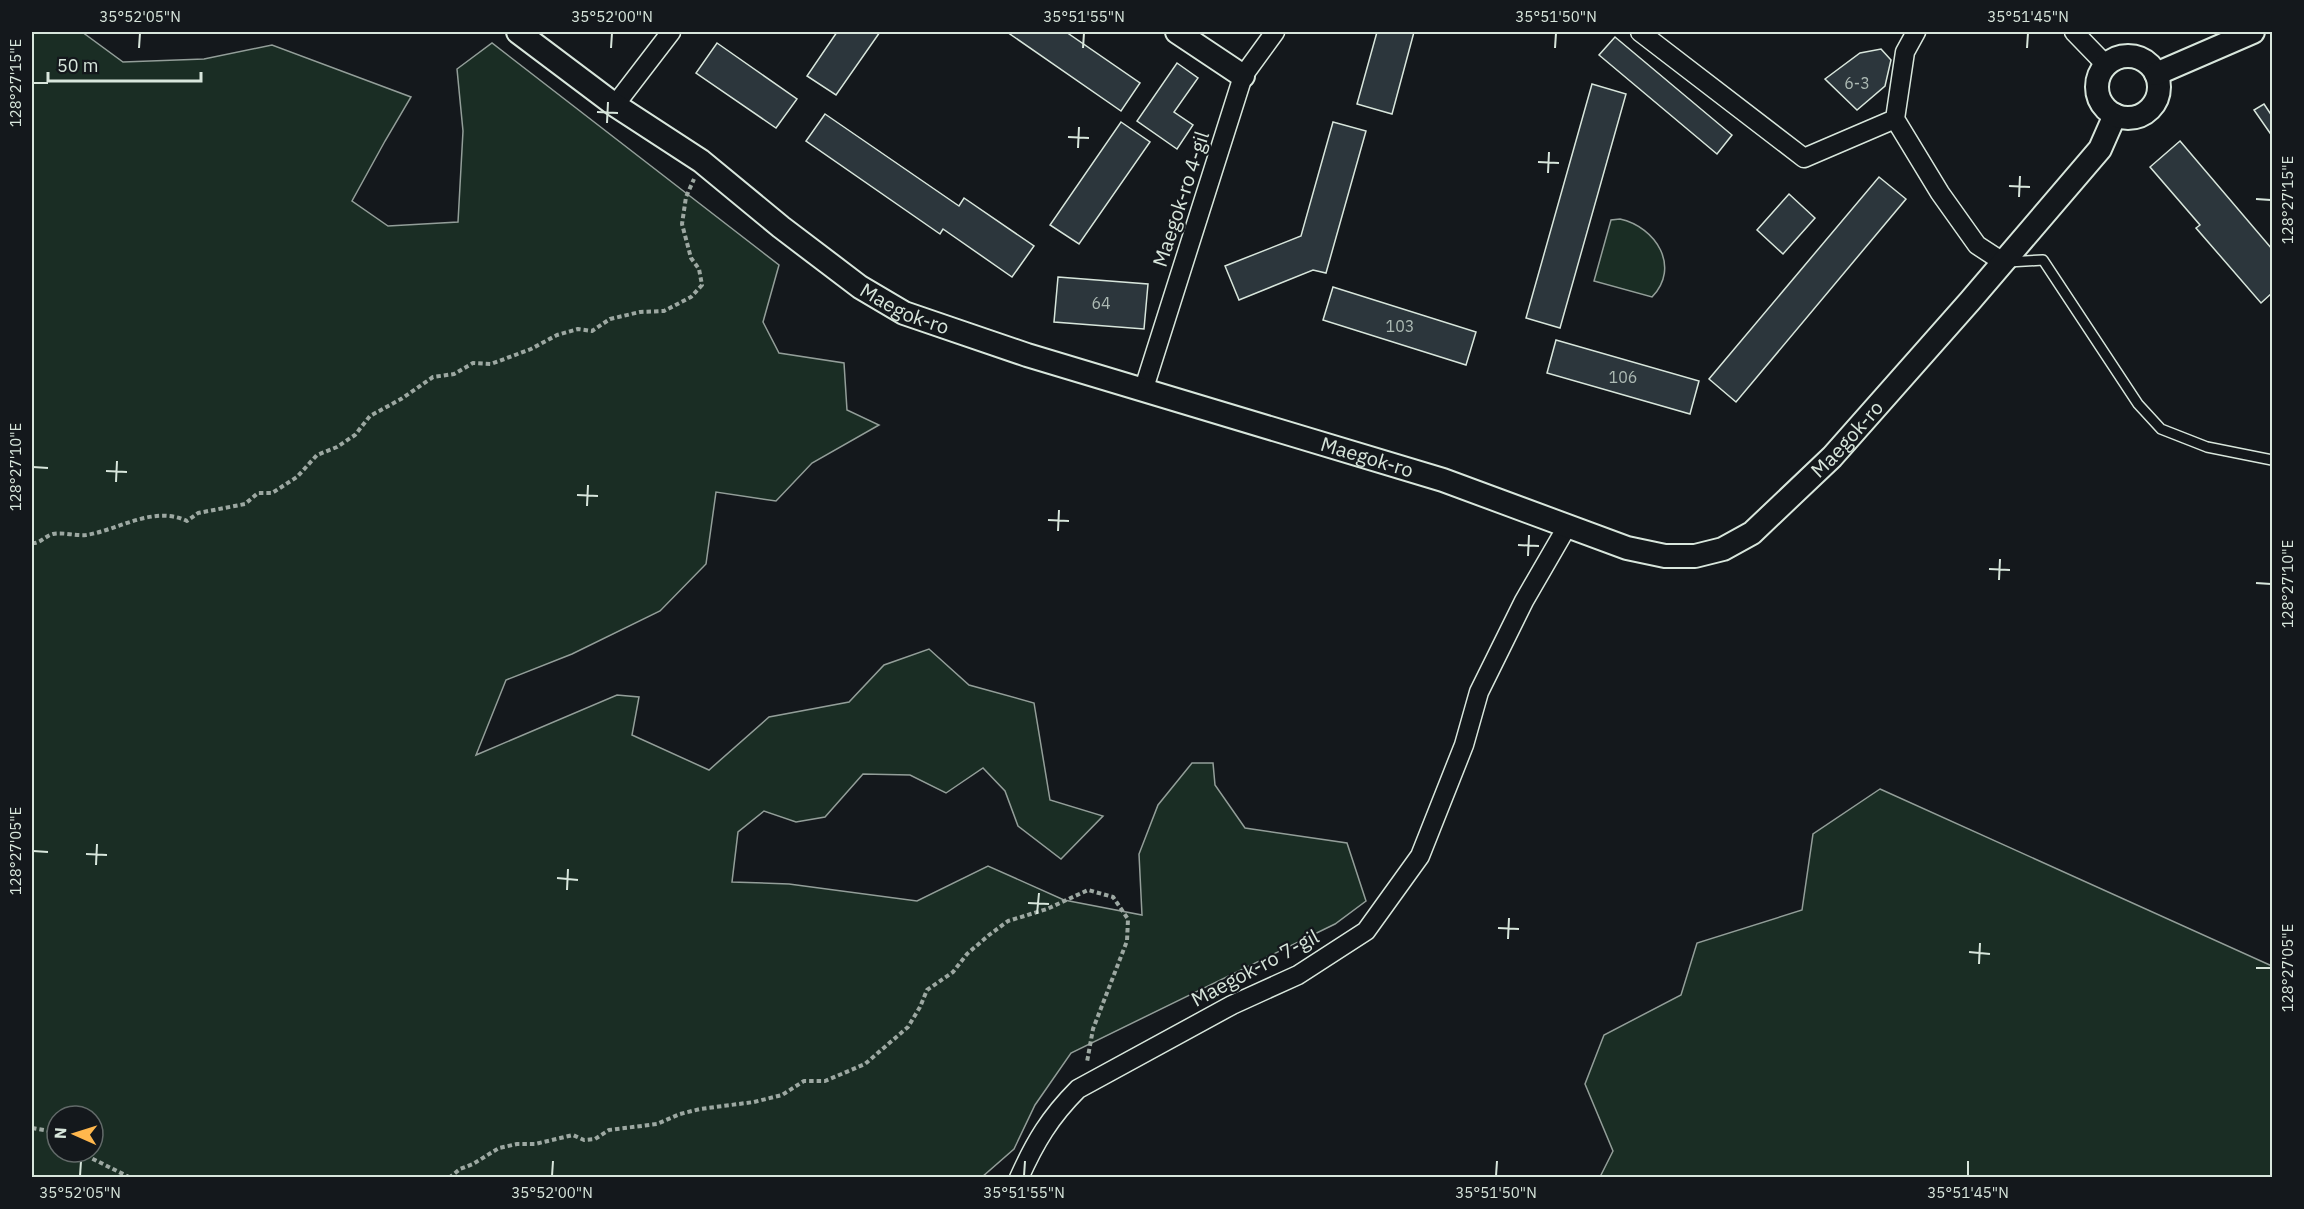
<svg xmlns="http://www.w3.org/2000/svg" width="2304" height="1209" font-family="'IBM Plex Sans',sans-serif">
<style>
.green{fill:#1a2d24;stroke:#939e99;stroke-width:1.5;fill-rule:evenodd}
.building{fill:#2c363c;stroke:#d8e6dc;stroke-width:1.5}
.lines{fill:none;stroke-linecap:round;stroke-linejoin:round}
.service-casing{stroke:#d8e6dc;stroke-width:12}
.minor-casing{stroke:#d8e6dc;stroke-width:21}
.tertiary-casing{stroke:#d8e6dc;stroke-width:26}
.path{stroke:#9da8a2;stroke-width:4;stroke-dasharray:4.5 3;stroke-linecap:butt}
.service{stroke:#14181c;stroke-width:9}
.minor{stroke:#14181c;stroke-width:18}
.tertiary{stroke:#14181c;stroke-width:22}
.ticks{fill:none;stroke:#d8e6dc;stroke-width:2}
.labels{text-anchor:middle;stroke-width:4.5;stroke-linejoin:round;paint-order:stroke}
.number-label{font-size:16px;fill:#adbab4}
.street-label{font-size:20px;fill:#d8e6dc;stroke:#14181c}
.neatline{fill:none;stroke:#d8e6dc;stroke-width:2}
.ticks-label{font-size:15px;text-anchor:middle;fill:#d8e6dc}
</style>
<rect width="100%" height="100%" fill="#14181c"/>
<path class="green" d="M32,32H82L123,62L204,59L272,45L411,97L385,141L352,201L388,226L458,222L463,131L457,69L492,43L779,265L763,322L779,353L844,363L847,410L879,425L812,463L776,501L716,492L706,564L660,611L572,654L506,680L476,755L617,695L639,697L632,735L709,770L769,717L849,702L884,665L929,649L969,685L1034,703L1050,800L1103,816L1061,859L1018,826L1005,791L983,768L946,793L910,775L863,774L825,817L796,822L764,811L738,832L732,882L789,884L917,901L988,866L1064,900L1142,915L1139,854L1158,805L1192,763H1213L1215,785L1245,828L1347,843L1366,901L1335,924L1071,1053L1035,1105L1014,1149L982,1177H32ZM57,1116H93V1152H57Z
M1620,219C1656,227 1681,267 1652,297L1594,281L1611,220Z
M1880,789L2272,966V1177H1600L1613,1151L1585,1084L1604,1035L1681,995L1697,943L1802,910L1813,834Z"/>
<path class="building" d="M837,32H880L836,95L807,76Z
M1007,32H1066L1140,83L1121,111Z
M1377,32H1414L1392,114L1357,104Z
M1615,37L1732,135L1717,154L1599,55Z
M717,43L797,99L776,128L696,73Z
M1881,49L1891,60L1885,86L1857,110L1825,79L1860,53Z
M1177,63L1198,78L1174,112L1193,125L1177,149L1137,121Z
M1592,84L1626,94L1560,328L1526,318Z
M2264,104L2272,116V131L2270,133L2254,110Z
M825,114L959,206L964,198L1034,246L1012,277L943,229L940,234L806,141Z
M1121,122L1150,142L1079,244L1050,225Z
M1333,122L1366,131L1326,273L1313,270L1239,300L1225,266L1301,236Z
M2180,141L2272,249V293L2261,303L2196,228L2200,225L2150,167Z
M1879,177L1906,199L1736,402L1709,379Z
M1789,194L1815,218L1783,254L1757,230Z
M1058,277L1148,284L1144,329L1054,322Z
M1333,287L1476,332L1466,365L1323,320Z
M1556,340L1699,381L1690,414L1547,373Z"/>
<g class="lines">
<g class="service-casing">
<path id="service" d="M2008,262L2043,260L2138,404L2161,429L2207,447L2272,460"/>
</g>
<g class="minor-casing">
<path id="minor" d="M1640,32L1804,158L1895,119L1940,193L1977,245L2003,262
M2074,32L2106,65
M615,105L671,32
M1895,119L1905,52L1916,32
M1144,388L1243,76L1275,32
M1019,1178C1035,1142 1050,1117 1078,1089L1232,1005L1298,975L1366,931L1420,856L1464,745L1479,692L1524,601L1568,525"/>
</g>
<g class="tertiary-casing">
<g id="tertiary">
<path id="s1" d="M518,32L615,105L701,161L781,227L860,287L904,313L1027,355L1443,480L1627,548L1665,556H1695L1723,549L1752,533L1832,457L1970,301L2100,149L2115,115"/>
<path d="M1177,32L1243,76"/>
<circle cx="2128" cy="87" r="31"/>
<path d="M2156,74L2253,32"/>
</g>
</g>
<path class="path" d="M32,543C40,544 45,536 53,534C63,532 76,536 86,535C119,530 153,505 187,521L198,513L245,504L258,493H272L297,477L317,455L337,447L355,435L370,416L401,399L433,377L454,374L473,363L491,364L531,349L557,335L578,329L592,331L610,319L640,312L664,311L691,297L702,285L699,269L691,258L682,224L686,197L694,179
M32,1128L49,1131L57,1137
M79,1152L131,1178
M449,1178L460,1169L473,1164L499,1148L517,1144H535L573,1135L584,1140L595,1139L609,1130L657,1124L680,1114L700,1109L754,1102L782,1095L804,1081H825L865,1064L908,1027L920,1007L927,990L953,972L967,954L989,935L1008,921L1047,909L1088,890L1113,897L1128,919L1127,941L1093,1029L1087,1062"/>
<use href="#service" class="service"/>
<use href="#minor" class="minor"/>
<use href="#tertiary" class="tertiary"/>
</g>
<path class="ticks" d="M139,48L140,33M611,48L612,33M1083,48L1084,33M1555,48L1556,33M2027,48L2028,33M33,83H48M597,112L618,113M607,123L608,102M1068,137L1089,138M1078,148L1079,127M1538,162L1559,163M1548,173L1549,152M2009,186L2030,187M2019,197L2020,176M2256,199L2271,200M33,467L48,468M106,471L127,472M116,482L117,461M577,495L598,496M587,506L588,485M1048,520L1069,521M1058,531L1059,510M1518,545L1539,546M1528,556L1529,535M1989,569L2010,570M1999,580L2000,559M2256,583L2271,584M33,851L48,852M86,854L107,855M96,865L97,844M557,878L578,880M567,890L568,869M1028,903L1049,904M1037,914L1039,893M1498,928L1519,929M1508,939L1509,918M1969,952L1990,954M1979,964L1980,943M2256,968H2271M80,1176L81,1161M552,1176L553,1161M1024,1176L1025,1161M1496,1176L1497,1161M1968,1176V1161"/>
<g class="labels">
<g class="number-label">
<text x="1857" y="89">6-3</text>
<text x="1101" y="309">64</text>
<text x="1400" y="332">103</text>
<text x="1623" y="383">106</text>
</g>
<g class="street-label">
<text transform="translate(1181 199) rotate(-72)" y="7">Maegok-ro 4-gil</text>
<text dy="7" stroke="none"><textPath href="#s1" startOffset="477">Maegok-ro</textPath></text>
<text dy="7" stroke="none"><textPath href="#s1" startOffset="1503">Maegok-ro</textPath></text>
<text dy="7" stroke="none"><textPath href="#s1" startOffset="963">Maegok-ro</textPath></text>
<text transform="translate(1255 968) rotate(-28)" y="7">Maegok-ro 7-gil</text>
</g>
</g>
<rect width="2304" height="1209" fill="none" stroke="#14181c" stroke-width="66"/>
<g transform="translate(75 1134) rotate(273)"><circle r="28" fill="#14181c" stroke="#626a69" stroke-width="1.5"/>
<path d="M0-4.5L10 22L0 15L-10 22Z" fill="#ffb74d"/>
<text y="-9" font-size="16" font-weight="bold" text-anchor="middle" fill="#d8e6dc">N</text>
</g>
<path d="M48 72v9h153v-9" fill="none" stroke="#d8e6dc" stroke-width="3"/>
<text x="57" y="72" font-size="18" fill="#d8e6dc" stroke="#14181c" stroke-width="4.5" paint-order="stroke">50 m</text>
<rect x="33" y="33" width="2238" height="1143" class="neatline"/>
<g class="ticks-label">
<text x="140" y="22">35°52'05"N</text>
<text x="612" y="22">35°52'00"N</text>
<text x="1084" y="22">35°51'55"N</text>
<text x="1556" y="22">35°51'50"N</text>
<text x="2028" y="22">35°51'45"N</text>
<text transform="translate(16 83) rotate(-90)" y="5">128°27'15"E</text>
<text transform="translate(2288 200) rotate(-90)" y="5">128°27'15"E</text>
<text transform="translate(16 467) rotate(-90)" y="5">128°27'10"E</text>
<text transform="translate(2288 584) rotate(-90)" y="5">128°27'10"E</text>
<text transform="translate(16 851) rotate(-90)" y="5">128°27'05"E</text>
<text transform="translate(2288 968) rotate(-90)" y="5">128°27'05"E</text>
<text x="80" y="1198">35°52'05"N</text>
<text x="552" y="1198">35°52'00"N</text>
<text x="1024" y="1198">35°51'55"N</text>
<text x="1496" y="1198">35°51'50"N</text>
<text x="1968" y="1198">35°51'45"N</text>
</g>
</svg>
